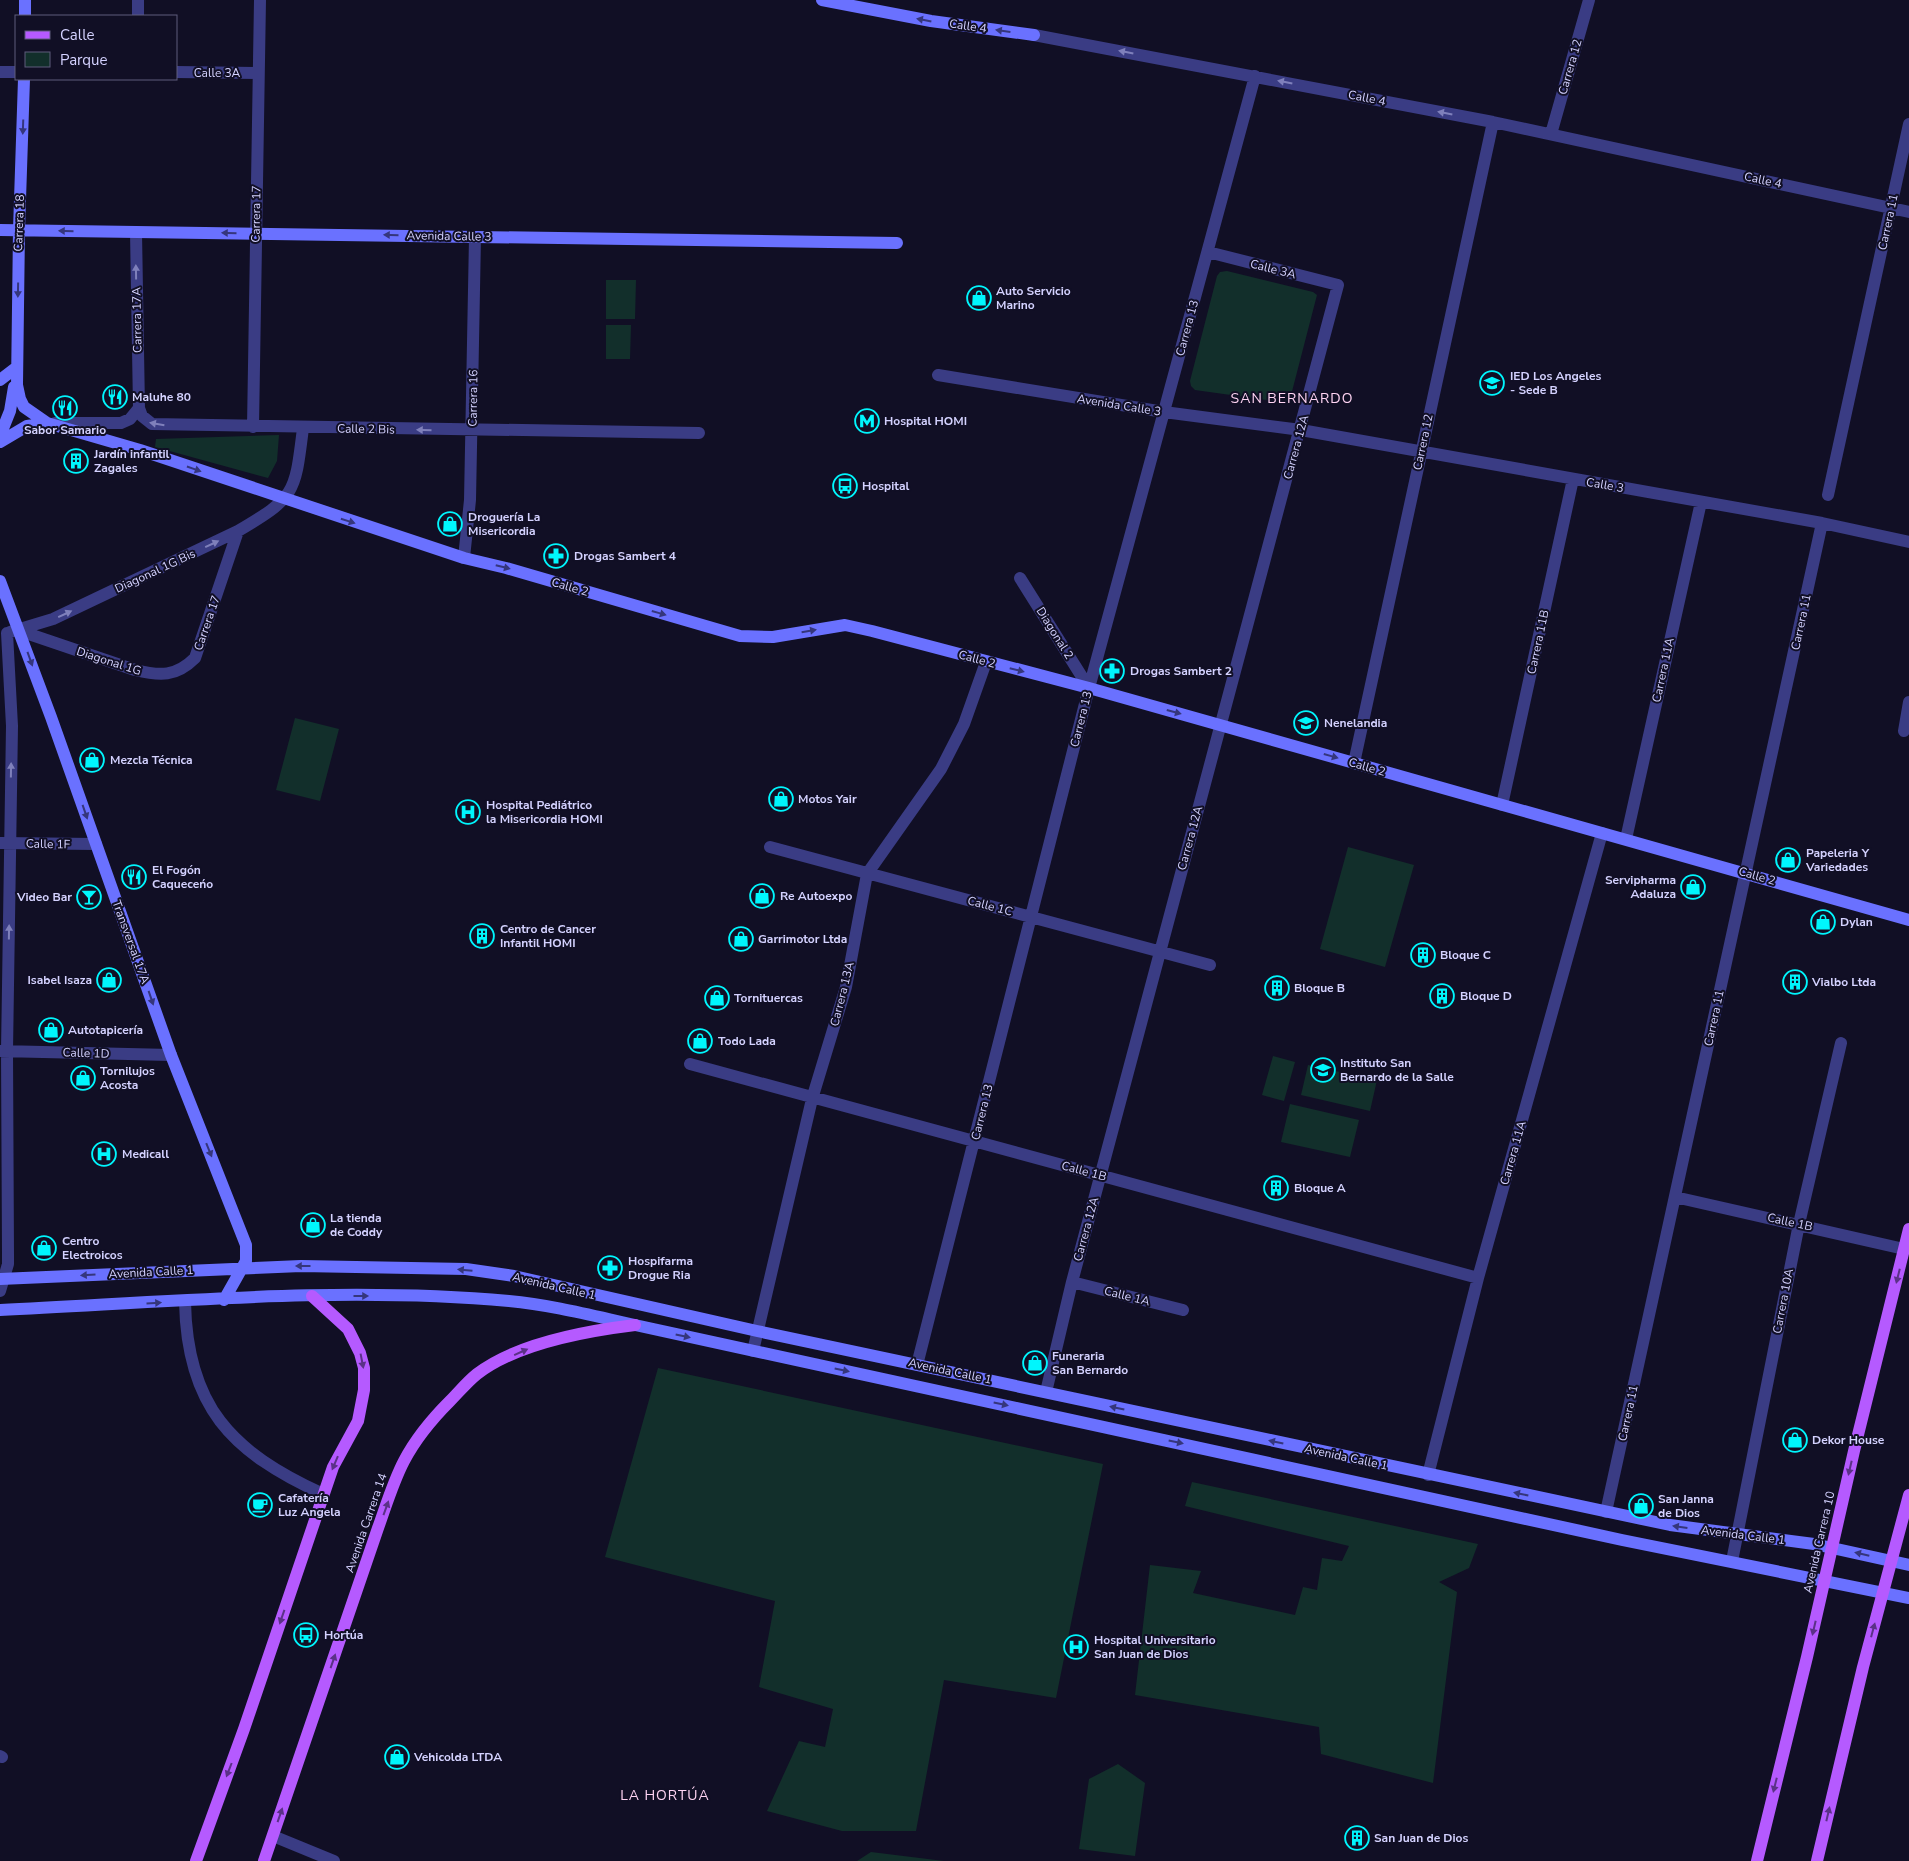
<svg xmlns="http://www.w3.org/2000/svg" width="1909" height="1861" font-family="'Nunito Sans',sans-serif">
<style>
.green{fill:#122f2b}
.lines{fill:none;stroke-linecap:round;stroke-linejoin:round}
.street{stroke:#3a3c84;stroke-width:12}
.secondary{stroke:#6a71ff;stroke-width:12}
.primary{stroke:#b55aff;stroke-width:12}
.oneway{fill:#35367c}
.oneway2{fill:#7f80bb}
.oneway3{fill:#5b3187}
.labels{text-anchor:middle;stroke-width:4;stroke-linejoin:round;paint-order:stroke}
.street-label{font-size:12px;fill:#d4d2ff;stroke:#110f25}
.poi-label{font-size:12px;font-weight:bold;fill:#d4d2ff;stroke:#110f25;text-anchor:start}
.neighbourhood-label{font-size:14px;letter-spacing:1px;fill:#ffd4f3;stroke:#110f25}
</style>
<rect width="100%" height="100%" fill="#110f25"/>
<path class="green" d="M1227,271L1313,292L1317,295L1289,403L1195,390L1191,386L1190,381L1217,276L1220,272Z
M606,280H636L635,319H606Z
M606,325H631L630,359H606Z
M279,435L277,461L268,478L155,447L156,439Z
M295,718L339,729L320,801L276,790Z
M1348,847L1414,865L1385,967L1320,949Z
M1273,1056L1295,1062L1284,1101L1262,1095Z
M1308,1065L1377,1080L1370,1111L1301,1095Z
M1290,1104L1359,1120L1350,1157L1281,1142Z
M658,1368L1103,1464L1056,1698L944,1680L916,1831H842L767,1811L799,1741L825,1747L833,1709L759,1687L775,1601L605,1557Z
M1192,1482L1478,1544L1469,1568L1439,1582L1457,1592L1433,1783L1321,1754L1319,1727L1135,1695L1150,1565L1201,1571L1193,1593L1295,1615L1303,1587L1317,1590L1322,1558L1342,1561L1349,1546L1185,1506Z
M1118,1764L1145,1783L1135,1856L1079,1849L1089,1779Z
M871,1852L944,1861H857Z"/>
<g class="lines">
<path class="street" d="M138,16V0
M1034,35L1493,122L1909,212
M0,72H16
M176,72L258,73
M1551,134L1589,0
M136,232L139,408L142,416L152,424L699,433
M938,375L1164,412L1301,430L1822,523L1909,542
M55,423H121L130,419L139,408
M253,427L260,0
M1828,495L1909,124
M464,558L470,500L475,237
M1020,578L1089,688
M20,631L135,670C160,676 176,677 195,658L238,531
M10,632L53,619L238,531C296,497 295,493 303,428
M1904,731L1909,702
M1354,763L1493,122
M1502,805L1573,479
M1626,839L1701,502
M0,843L96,844
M770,847L1210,965
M0,1051L171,1055
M690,1064L1478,1278
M1675,1197L1904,1249
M1072,1282L1183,1310
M0,1291L8,1264V1254L7,1051L12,726L7,633
M185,1302C187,1406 231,1452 323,1494
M753,1351L812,1099L846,987L867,874L941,769L964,724L986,662
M917,1365L1089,688L1255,76
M1046,1392L1072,1282L1338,285L1208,252
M1428,1475L1478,1278L1602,833
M1606,1512L1822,523
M1732,1561L1799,1224L1841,1043
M0,1756L2,1757
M273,1836L334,1861"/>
<path class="secondary" d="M822,0L931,21L1034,35
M25,16V0
M24,79L19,230L17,385L20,399L24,407L47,423L140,450L464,558L506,568L740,636L773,637L845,625L872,631L1089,688L1909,920
M0,230L897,243
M0,380L17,367
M0,436L10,411L14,387
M0,442L27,426L47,423
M0,581L51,717L171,1055L246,1245V1261L224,1300
M0,1279L301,1266L466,1269L514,1276L757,1331L1670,1525L1814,1544L1909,1565
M0,1310C169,1302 341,1286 509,1301C552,1305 594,1316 635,1325L1622,1540L1909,1598"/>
<path class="primary" d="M196,1861L244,1729L333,1467L358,1421L364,1390V1368L360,1353L348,1329L312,1296
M264,1861L378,1528C386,1506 393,1482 404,1461C416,1438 432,1419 450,1401C459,1392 467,1382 477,1374C517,1343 586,1331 635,1325
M1757,1861L1807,1657L1854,1451L1909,1229
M1817,1861L1863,1667L1909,1495"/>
</g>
<defs><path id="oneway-solid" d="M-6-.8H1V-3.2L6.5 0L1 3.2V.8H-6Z" transform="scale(1.25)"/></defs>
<g class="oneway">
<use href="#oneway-solid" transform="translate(924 20) rotate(-169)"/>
<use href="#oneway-solid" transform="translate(1003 31) rotate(-172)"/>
<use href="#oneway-solid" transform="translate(23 127) rotate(92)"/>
<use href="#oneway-solid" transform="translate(66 231) rotate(-179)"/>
<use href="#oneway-solid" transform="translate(229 233) rotate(-179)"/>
<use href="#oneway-solid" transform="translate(391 235) rotate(-179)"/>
<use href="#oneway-solid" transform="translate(18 290) rotate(91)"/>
<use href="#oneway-solid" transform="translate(194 469) rotate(19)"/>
<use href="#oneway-solid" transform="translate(348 521) rotate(18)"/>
<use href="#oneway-solid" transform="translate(503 567) rotate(14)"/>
<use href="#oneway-solid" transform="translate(659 613) rotate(16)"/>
<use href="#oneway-solid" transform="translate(809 631) rotate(-10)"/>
<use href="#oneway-solid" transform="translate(30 659) rotate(70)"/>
<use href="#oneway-solid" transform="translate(1017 670) rotate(14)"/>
<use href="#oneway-solid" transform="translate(1174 712) rotate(15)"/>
<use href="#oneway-solid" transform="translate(1331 756) rotate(16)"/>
<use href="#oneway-solid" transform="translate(85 812) rotate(71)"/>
<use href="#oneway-solid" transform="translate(151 998) rotate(71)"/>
<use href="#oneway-solid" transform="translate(209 1150) rotate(68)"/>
<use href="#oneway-solid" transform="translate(303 1266) rotate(180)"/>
<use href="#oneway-solid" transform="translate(465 1270) rotate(-175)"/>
<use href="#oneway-solid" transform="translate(88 1275) rotate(177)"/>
<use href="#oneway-solid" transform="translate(361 1296)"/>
<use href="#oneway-solid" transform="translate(154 1303) rotate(-3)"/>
<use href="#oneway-solid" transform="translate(683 1336) rotate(12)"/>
<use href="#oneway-solid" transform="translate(842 1370) rotate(12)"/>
<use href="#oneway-solid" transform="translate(1001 1404) rotate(12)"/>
<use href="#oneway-solid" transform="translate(1117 1408) rotate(-168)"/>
<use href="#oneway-solid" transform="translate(1176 1442) rotate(12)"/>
<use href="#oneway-solid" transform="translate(1276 1442) rotate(-168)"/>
<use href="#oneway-solid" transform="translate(1521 1494) rotate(-168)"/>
<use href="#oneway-solid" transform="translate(1680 1527) rotate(-172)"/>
<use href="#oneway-solid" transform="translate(1862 1554) rotate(-167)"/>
</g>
<g class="oneway2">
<use href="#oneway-solid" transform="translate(1126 52) rotate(-169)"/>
<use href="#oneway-solid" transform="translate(1285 82) rotate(-169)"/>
<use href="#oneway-solid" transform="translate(1445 113) rotate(-169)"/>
<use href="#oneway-solid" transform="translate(136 272) rotate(-91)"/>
<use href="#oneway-solid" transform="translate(157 424) rotate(-170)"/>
<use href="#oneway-solid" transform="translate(424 430) rotate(-179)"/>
<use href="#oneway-solid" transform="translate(212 544) rotate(-25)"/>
<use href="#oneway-solid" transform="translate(65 614) rotate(-25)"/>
<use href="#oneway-solid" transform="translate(11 770) rotate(-89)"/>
<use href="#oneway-solid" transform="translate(9 932) rotate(-89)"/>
</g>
<g class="oneway3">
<use href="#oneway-solid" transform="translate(1898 1276) rotate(104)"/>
<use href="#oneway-solid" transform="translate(521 1352) rotate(-24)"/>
<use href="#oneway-solid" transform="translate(362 1361) rotate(79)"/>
<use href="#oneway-solid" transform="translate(335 1463) rotate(113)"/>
<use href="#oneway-solid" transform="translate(1850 1468) rotate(103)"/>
<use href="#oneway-solid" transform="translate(386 1508) rotate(-70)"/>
<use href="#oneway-solid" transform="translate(282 1617) rotate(109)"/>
<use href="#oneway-solid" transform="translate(1814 1628) rotate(103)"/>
<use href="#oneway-solid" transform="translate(1873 1630) rotate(-75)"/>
<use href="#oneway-solid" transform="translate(333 1661) rotate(-71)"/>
<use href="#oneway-solid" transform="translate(229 1770) rotate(111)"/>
<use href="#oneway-solid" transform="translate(1775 1785) rotate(104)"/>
<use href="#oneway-solid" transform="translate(1828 1814) rotate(-77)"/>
<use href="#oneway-solid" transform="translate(280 1815) rotate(-71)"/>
</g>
<defs>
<g id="shop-ring" transform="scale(1.25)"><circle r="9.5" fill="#110f25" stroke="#00f6fd" stroke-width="1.5"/><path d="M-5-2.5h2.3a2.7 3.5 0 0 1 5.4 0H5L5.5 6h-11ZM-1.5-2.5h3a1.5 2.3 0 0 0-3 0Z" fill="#00f6fd"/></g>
<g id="school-ring" transform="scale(1.25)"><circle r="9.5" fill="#110f25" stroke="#00f6fd" stroke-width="1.5"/><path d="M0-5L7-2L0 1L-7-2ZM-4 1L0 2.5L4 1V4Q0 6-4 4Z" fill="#00f6fd"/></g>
<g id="restaurant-ring" transform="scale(1.25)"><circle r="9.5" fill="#110f25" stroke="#00f6fd" stroke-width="1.5"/><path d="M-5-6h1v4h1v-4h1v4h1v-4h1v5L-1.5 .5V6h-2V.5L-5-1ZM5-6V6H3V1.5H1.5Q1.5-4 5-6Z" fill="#00f6fd"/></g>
<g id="metro-ring" transform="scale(1.25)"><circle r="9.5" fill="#110f25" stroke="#00f6fd" stroke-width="1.5"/><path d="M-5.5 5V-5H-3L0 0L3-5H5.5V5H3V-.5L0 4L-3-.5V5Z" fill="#00f6fd"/></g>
<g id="building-ring" transform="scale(1.25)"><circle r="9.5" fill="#110f25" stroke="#00f6fd" stroke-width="1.5"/><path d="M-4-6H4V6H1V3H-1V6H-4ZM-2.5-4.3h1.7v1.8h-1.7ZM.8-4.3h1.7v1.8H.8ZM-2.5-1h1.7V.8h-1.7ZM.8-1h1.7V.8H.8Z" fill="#00f6fd"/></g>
<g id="bus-ring" transform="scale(1.25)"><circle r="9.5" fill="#110f25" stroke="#00f6fd" stroke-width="1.5"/><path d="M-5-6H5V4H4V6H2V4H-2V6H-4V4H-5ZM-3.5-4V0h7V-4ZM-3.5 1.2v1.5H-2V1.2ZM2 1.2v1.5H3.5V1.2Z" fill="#00f6fd"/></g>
<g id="pharmacy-ring" transform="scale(1.25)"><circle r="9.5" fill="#110f25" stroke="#00f6fd" stroke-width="1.5"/><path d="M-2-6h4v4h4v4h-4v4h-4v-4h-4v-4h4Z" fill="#00f6fd"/></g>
<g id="hospital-ring" transform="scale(1.25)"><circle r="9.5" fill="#110f25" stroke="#00f6fd" stroke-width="1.5"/><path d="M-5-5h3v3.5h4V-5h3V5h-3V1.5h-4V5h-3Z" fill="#00f6fd"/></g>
<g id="bar-ring" transform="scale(1.25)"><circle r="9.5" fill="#110f25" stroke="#00f6fd" stroke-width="1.5"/><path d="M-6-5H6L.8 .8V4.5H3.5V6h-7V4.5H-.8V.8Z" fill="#00f6fd"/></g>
<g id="cafe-ring" transform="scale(1.25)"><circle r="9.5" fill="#110f25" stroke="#00f6fd" stroke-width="1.5"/><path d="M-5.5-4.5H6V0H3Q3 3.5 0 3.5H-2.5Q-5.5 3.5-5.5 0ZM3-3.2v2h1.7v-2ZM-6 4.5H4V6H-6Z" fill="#00f6fd"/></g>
</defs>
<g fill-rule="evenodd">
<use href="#shop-ring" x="979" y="298"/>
<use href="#school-ring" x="1492" y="383"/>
<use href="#restaurant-ring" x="115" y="397"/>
<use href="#restaurant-ring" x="65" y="408"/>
<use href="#metro-ring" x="867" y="421"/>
<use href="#building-ring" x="76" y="461"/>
<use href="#bus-ring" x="845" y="486"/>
<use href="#shop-ring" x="450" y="524"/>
<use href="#pharmacy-ring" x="556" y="556"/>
<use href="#pharmacy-ring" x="1112" y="671"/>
<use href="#school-ring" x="1306" y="723"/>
<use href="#shop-ring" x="92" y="760"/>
<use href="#shop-ring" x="781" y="799"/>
<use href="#hospital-ring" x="468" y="812"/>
<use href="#shop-ring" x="1788" y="860"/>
<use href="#restaurant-ring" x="134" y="877"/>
<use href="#shop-ring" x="1693" y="887"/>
<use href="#shop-ring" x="762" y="896"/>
<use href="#bar-ring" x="89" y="897"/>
<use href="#shop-ring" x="1823" y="922"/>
<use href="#building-ring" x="482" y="936"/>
<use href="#shop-ring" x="741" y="939"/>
<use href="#building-ring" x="1423" y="955"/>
<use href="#shop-ring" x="109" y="980"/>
<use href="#building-ring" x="1795" y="982"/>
<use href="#building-ring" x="1277" y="988"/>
<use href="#building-ring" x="1442" y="996"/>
<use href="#shop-ring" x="717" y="998"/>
<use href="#shop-ring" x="51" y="1030"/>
<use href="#shop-ring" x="700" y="1041"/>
<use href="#school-ring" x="1323" y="1070"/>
<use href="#shop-ring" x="83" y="1078"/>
<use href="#hospital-ring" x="104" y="1154"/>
<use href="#building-ring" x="1276" y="1188"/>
<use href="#shop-ring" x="313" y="1225"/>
<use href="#shop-ring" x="44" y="1248"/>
<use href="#pharmacy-ring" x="610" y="1268"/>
<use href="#shop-ring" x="1035" y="1363"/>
<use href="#shop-ring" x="1795" y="1440"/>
<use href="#cafe-ring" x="260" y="1505"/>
<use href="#shop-ring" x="1641" y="1506"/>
<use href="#bus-ring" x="306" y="1635"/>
<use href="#hospital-ring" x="1076" y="1647"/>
<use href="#shop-ring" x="397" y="1757"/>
<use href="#building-ring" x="1357" y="1838"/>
</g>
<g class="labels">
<g class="street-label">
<text transform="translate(968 26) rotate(8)" y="4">Calle 4</text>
<text transform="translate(1570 67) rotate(-74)" y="4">Carrera 12</text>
<text x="217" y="77">Calle 3A</text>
<text transform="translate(1367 98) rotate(11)" y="4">Calle 4</text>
<text transform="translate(1763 180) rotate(12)" y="4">Calle 4</text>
<text transform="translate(256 214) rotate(-89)" y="4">Carrera 17</text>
<text transform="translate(1888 222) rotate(-78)" y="4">Carrera 11</text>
<text transform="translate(19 223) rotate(-88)" y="4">Carrera 18</text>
<text transform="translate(449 236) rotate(1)" y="4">Avenida Calle 3</text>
<text transform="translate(1273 269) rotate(14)" y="4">Calle 3A</text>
<text transform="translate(137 320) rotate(-91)" y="4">Carrera 17A</text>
<text transform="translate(1187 328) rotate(-75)" y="4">Carrera 13</text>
<text transform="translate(473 398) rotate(-89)" y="4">Carrera 16</text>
<text transform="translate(1119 405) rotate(9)" y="4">Avenida Calle 3</text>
<text transform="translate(366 429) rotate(1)" y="4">Calle 2 Bis</text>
<text transform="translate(1423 442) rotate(-78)" y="4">Carrera 12</text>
<text transform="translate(1296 447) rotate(-75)" y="4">Carrera 12A</text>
<text transform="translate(1605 485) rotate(10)" y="4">Calle 3</text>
<text transform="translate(155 571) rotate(-25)" y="4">Diagonal 1G Bis</text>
<text transform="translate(570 587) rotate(16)" y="4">Calle 2</text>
<text transform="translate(1801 622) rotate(-78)" y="4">Carrera 11</text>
<text transform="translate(207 623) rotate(-71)" y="4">Carrera 17</text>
<text transform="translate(1055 633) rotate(58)" y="4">Diagonal 2</text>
<text transform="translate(1538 642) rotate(-78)" y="4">Carrera 11B</text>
<text transform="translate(977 659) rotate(15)" y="4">Calle 2</text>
<text transform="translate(109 661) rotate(18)" y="4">Diagonal 1G</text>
<text transform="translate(1663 670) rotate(-78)" y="4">Carrera 11A</text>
<text transform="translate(1081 719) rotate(-76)" y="4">Carrera 13</text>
<text transform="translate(1367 767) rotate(16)" y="4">Calle 2</text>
<text transform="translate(1190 838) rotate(-75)" y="4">Carrera 12A</text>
<text transform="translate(48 844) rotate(1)" y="4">Calle 1F</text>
<text transform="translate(1757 876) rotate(16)" y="4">Calle 2</text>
<text transform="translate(990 906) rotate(15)" y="4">Calle 1C</text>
<text transform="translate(131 942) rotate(70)" y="4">Transversal 17A</text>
<text transform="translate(842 994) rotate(-76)" y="4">Carrera 13A</text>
<text transform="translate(1714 1018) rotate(-78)" y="4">Carrera 11</text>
<text transform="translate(86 1053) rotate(2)" y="4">Calle 1D</text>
<text transform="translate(982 1112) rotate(-76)" y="4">Carrera 13</text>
<text transform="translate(1513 1153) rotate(-74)" y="4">Carrera 11A</text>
<text transform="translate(1084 1171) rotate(15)" y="4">Calle 1B</text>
<text transform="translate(1790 1222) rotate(12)" y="4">Calle 1B</text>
<text transform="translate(1086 1229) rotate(-75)" y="4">Carrera 12A</text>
<text transform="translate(151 1272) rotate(-3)" y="4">Avenida Calle 1</text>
<text transform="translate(554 1286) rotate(13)" y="4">Avenida Calle 1</text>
<text transform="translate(1127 1296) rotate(14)" y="4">Calle 1A</text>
<text transform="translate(1783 1301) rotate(-79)" y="4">Carrera 10A</text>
<text transform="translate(950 1371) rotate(12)" y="4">Avenida Calle 1</text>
<text transform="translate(1628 1413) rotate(-78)" y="4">Carrera 11</text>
<text transform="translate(1346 1457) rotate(12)" y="4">Avenida Calle 1</text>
<text transform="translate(366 1523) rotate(-71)" y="4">Avenida Carrera 14</text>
<text transform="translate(1743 1535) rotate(7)" y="4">Avenida Calle 1</text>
<text transform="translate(1819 1542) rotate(-77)" y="4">Avenida Carrera 10</text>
</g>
<g class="poi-label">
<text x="996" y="295">Auto Servicio<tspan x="996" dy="14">Marino</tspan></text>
<text x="1510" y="380">IED Los Angeles<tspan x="1510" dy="14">- Sede B</tspan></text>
<text x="132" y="401">Maluhe 80</text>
<text x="884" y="425">Hospital HOMI</text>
<text x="65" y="434" text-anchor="middle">Sabor Samario</text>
<text x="94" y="458">Jardín infantil<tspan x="94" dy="14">Zagales</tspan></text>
<text x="862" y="490">Hospital</text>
<text x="468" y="521">Droguería La<tspan x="468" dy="14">Misericordia</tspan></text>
<text x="574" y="560">Drogas Sambert 4</text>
<text x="1130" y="675">Drogas Sambert 2</text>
<text x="1324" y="727">Nenelandia</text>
<text x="110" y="764">Mezcla Técnica</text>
<text x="798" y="803">Motos Yair</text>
<text x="486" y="809">Hospital Pediátrico<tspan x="486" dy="14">la Misericordia HOMI</tspan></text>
<text x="1806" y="857">Papeleria Y<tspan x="1806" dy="14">Variedades</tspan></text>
<text x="152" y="874">El Fogón<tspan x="152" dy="14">Caqueceńo</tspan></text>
<text x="1676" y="884" text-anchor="end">Servipharma<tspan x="1676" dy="14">Adaluza</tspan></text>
<text x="780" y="900">Re Autoexpo</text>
<text x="72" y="901" text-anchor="end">Video Bar</text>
<text x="1840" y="926">Dylan</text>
<text x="500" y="933">Centro de Cancer<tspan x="500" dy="14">Infantil HOMI</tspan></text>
<text x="758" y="943">Garrimotor Ltda</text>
<text x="1440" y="959">Bloque C</text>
<text x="92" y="984" text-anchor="end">Isabel Isaza</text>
<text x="1812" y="986">Vialbo Ltda</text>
<text x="1294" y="992">Bloque B</text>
<text x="1460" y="1000">Bloque D</text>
<text x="734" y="1002">Tornituercas</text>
<text x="68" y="1034">Autotapicería</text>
<text x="718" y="1045">Todo Lada</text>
<text x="1340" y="1067">Instituto San<tspan x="1340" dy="14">Bernardo de la Salle</tspan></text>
<text x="100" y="1075">Tornilujos<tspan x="100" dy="14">Acosta</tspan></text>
<text x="122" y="1158">Medicall</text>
<text x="1294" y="1192">Bloque A</text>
<text x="330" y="1222">La tienda<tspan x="330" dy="14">de Coddy</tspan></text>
<text x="62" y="1245">Centro<tspan x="62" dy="14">Electroicos</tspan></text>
<text x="628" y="1265">Hospifarma<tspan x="628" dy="14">Drogue Ria</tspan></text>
<text x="1052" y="1360">Funeraria<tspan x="1052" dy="14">San Bernardo</tspan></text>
<text x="1812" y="1444">Dekor House</text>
<text x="278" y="1502">Cafatería<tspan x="278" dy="14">Luz Angela</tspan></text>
<text x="1658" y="1503">San Janna<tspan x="1658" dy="14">de Dios</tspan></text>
<text x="324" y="1639">Hortúa</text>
<text x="1094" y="1644">Hospital Universitario<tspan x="1094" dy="14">San Juan de Dios</tspan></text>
<text x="414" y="1761">Vehicolda LTDA</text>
<text x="1374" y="1842">San Juan de Dios</text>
</g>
<g class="neighbourhood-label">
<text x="1292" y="403">SAN BERNARDO</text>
<text x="665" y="1800">LA HORTÚA</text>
</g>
</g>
<rect x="15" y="15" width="162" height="65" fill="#110f25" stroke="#5f5d7c"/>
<rect x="25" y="31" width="25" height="8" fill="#b55aff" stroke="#5f5d7c"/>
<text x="60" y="40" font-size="15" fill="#d4d2ff">Calle</text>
<rect x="25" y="52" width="25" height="15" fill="#122f2b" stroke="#5f5d7c"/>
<text x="60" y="65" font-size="15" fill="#d4d2ff">Parque</text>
</svg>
